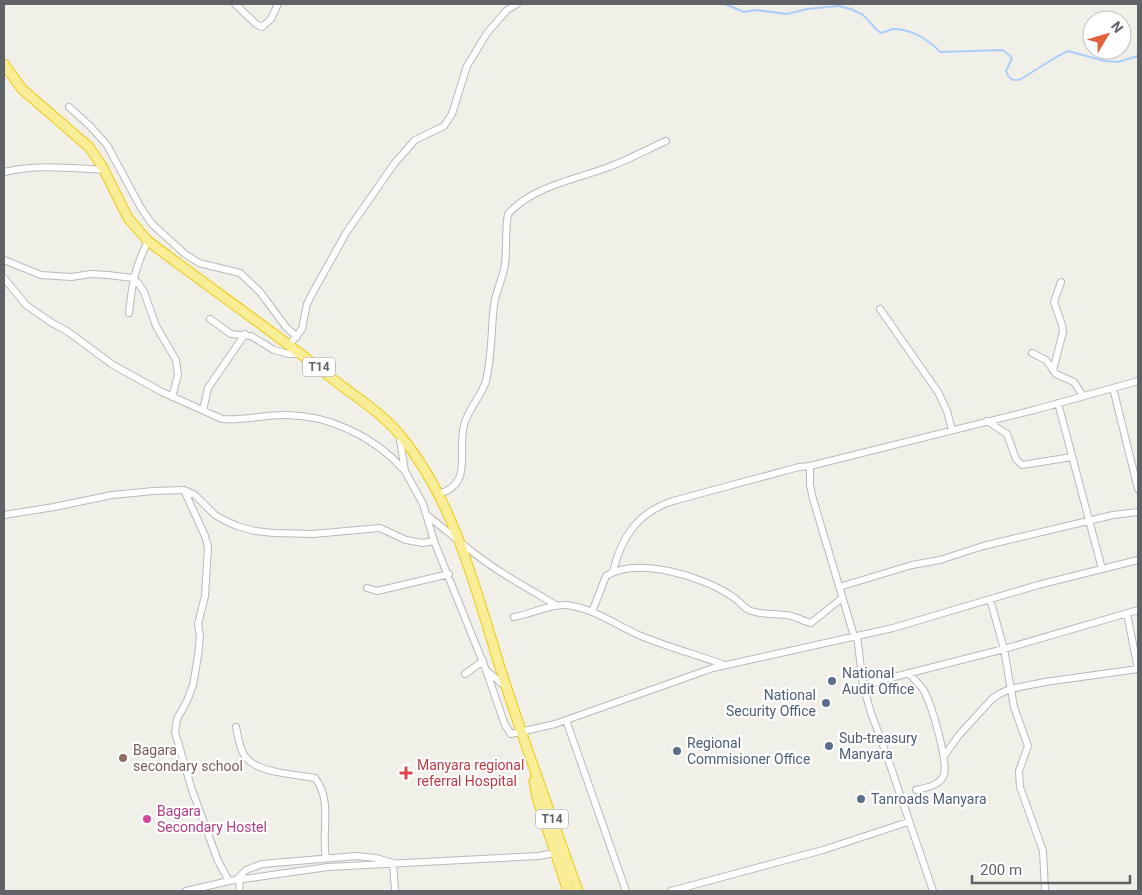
<svg xmlns="http://www.w3.org/2000/svg" width="1142" height="895" font-family="Roboto,sans-serif">
<style>
.lines{fill:none;stroke-linecap:round;stroke-linejoin:round}
.stream{stroke:#adcefc;stroke-width:2}
.minor-casing{stroke:#b8b9be;stroke-width:8}
.highway-casing{stroke:#efc90a;stroke-width:11}
.minor{stroke:#fff;stroke-width:6}
.highway{stroke:#f9ee97;stroke-width:9}
.service-dot{fill:#5c6f8a;stroke:#fff;stroke-width:2}
.education-dot{fill:#8d6e63;stroke:#fff;stroke-width:2}
.health-dot{fill:#e0444e;stroke:#fff;stroke-width:2}
.hotel-dot{fill:#d1479c;stroke:#fff;stroke-width:2}
.labels{text-anchor:middle;stroke-width:4.5;stroke-linejoin:round;paint-order:stroke}
.shield{fill:#fff;stroke:#8f9195;stroke-width:1}
.shield-label{font-size:12px;font-weight:bold;fill:#5f6267}
.service-label{font-size:14px;fill:#4e5e75;stroke:#fff;text-anchor:start}
.education-label{font-size:14px;fill:#785e54;stroke:#fff;text-anchor:start}
.health-label{font-size:14px;fill:#be3a42;stroke:#fff;text-anchor:start}
.hotel-label{font-size:14px;fill:#b23c85;stroke:#fff;text-anchor:start}
</style>
<rect width="100%" height="100%" fill="#f1f0e8"/>
<g class="lines">
<path class="stream" d="M725,4L744,12L755,10L787,14L807,9L839,6L851,9L863,15L878,31L881,33C885,32 889,30 893,29C910,28 929,40 940,52L1003,50L1012,58L1006,71C1009,79 1013,82 1021,79L1058,56L1068,51L1105,61L1118,62L1138,56"/>
<g class="minor-casing">
<path id="minor" d="M235,4L256,24L262,27L271,19L278,4
M69,107L90,126L107,145L141,208L152,224L185,254L199,263L240,273L260,292L286,327L297,337
M4,172C37,164 71,168 104,170
M4,260L41,275L71,277L91,274L108,275L133,278L138,283L144,292L156,326L176,360L178,375L172,397
M4,278L26,305L52,323L67,331L113,365L162,392L222,419C241,421 263,415 283,415C328,414 375,437 404,470
M880,309L938,392L947,411L952,430
M129,313C132,284 135,267 148,241
M210,319L231,334L251,336L274,350L289,354H301
M289,345L302,329L307,304L312,294L346,233L394,164L415,140L444,126L452,114L467,66L475,53L487,33L507,10L517,4
M1032,353L1046,360L1056,374L1074,382L1083,396
M1053,370L1063,332L1062,325L1054,302L1061,282
M1113,388L1138,489
M1058,403L1102,569
M203,410L208,388L245,334
M987,421L1007,434L1016,459L1022,465L1072,457
M399,434L405,471L423,504L434,541L486,670L505,725L511,734L555,724L713,668L893,628L1038,585L1138,560
M184,490L205,536L208,547L205,596L198,624L200,636L198,656L193,685L187,701L177,719L175,732L192,790L218,861L229,881
M438,494C474,485 457,451 464,425C468,409 481,397 486,381C492,356 491,330 494,305C496,291 503,278 505,264C507,249 505,228 508,214C532,187 573,180 606,168C626,161 646,150 666,141
M4,515L54,507L112,495L154,491L184,490L195,495L215,515L224,520L237,526L255,531L274,533L313,534L380,528L406,540L423,543L434,541
M428,516C442,527 456,539 470,550C496,571 527,588 556,605
M613,572C621,537 638,512 673,501L799,467L810,466
M839,587L912,565L940,560L983,546L1113,515L1138,512
M367,588L377,591L449,574
M990,599L1004,649L1014,707L1028,746L1019,771L1020,787L1043,851L1045,891
M592,612L606,576C638,556 705,577 733,597C740,601 743,608 751,611C763,615 773,613 785,615C794,615 802,621 811,623L842,598
M514,617C532,614 549,604 566,605C594,608 617,626 641,636C668,647 697,655 725,665
M854,636L813,499L810,485V466L1034,410L1138,381
M857,636L863,685L871,713L887,756L933,891
M487,671L506,687
M908,673C914,679 920,684 924,691C931,704 950,764 943,777C938,786 925,788 916,790
M465,674L483,661
M863,685L1004,649L1138,610
M566,720L626,891
M236,727C238,736 239,745 243,753C253,774 296,774 315,778C333,801 321,831 326,858
M944,756L959,735L992,699L999,694L1010,689L1045,682L1138,669L1127,614
M236,880L246,870L262,864L356,856L376,858L393,863L395,891
M186,891L229,881L328,867L539,856L559,852
M239,891L240,880
M671,891L823,850L908,822"/>
</g>
<g class="highway-casing">
<path id="highway" d="M4,64L22,89L89,147L102,166L128,218L148,241C210,288 274,332 334,380C356,397 382,413 400,435C457,504 477,596 504,680C527,751 553,821 578,891
M534,781L537,798L568,891"/>
</g>
<use href="#minor" class="minor"/>
<use href="#highway" class="highway"/>
</g>
<g class="service-dot">
<circle cx="832" cy="681" r="5"/>
<circle cx="826" cy="703" r="5"/>
<circle cx="829" cy="746" r="5"/>
<circle cx="677" cy="751" r="5"/>
<circle cx="861" cy="799" r="5"/>
</g>
<circle class="education-dot" cx="123" cy="758" r="5"/>
<path class="health-dot" d="M403.5 765.5h5v5h5v5h-5v5h-5v-5h-5v-5h5z"/>
<circle class="hotel-dot" cx="147" cy="819" r="5"/>
<g class="labels">
<g class="shield">
<rect x="303" y="357.5" width="32" height="19" rx="4"/>
<rect x="536" y="809.5" width="32" height="19" rx="4"/>
</g>
<g class="shield-label">
<text x="319" y="371">T14</text>
<text x="552" y="823">T14</text>
</g>
<g class="service-label">
<text x="842" y="678">National<tspan x="842" dy="16">Audit Office</tspan></text>
<text x="816" y="700" text-anchor="end">National<tspan x="816" dy="16">Security Office</tspan></text>
<text x="839" y="743">Sub-treasury<tspan x="839" dy="16">Manyara</tspan></text>
<text x="687" y="748">Regional<tspan x="687" dy="16">Commisioner Office</tspan></text>
<text x="871" y="804">Tanroads Manyara</text>
</g>
<g class="education-label">
<text x="133" y="755">Bagara<tspan x="133" dy="16">secondary school</tspan></text>
</g>
<g class="health-label">
<text x="417" y="770">Manyara regional<tspan x="417" dy="16">referral Hospital</tspan></text>
</g>
<g class="hotel-label">
<text x="157" y="816">Bagara<tspan x="157" dy="16">Secondary Hostel</tspan></text>
</g>
</g>
<rect width="1142" height="895" fill="none" stroke="#5f6267" stroke-width="10"/>
<g transform="translate(1107 35) rotate(52)"><circle r="24" fill="#ffffff" stroke="#bfc0c2"/>
<path d="M0-4L9 19L0 12L-9 19Z" fill="#e3613c"/>
<text y="-8" font-size="14" font-weight="bold" text-anchor="middle" fill="#5f6267">N</text>
</g>
<path d="M972 875v8h158v-8" fill="none" stroke="#5f6267" stroke-width="2.5"/>
<text x="980" y="875" font-size="15" fill="#5f6267" stroke="#ffffff" stroke-width="4" paint-order="stroke">200 m</text>
</svg>
